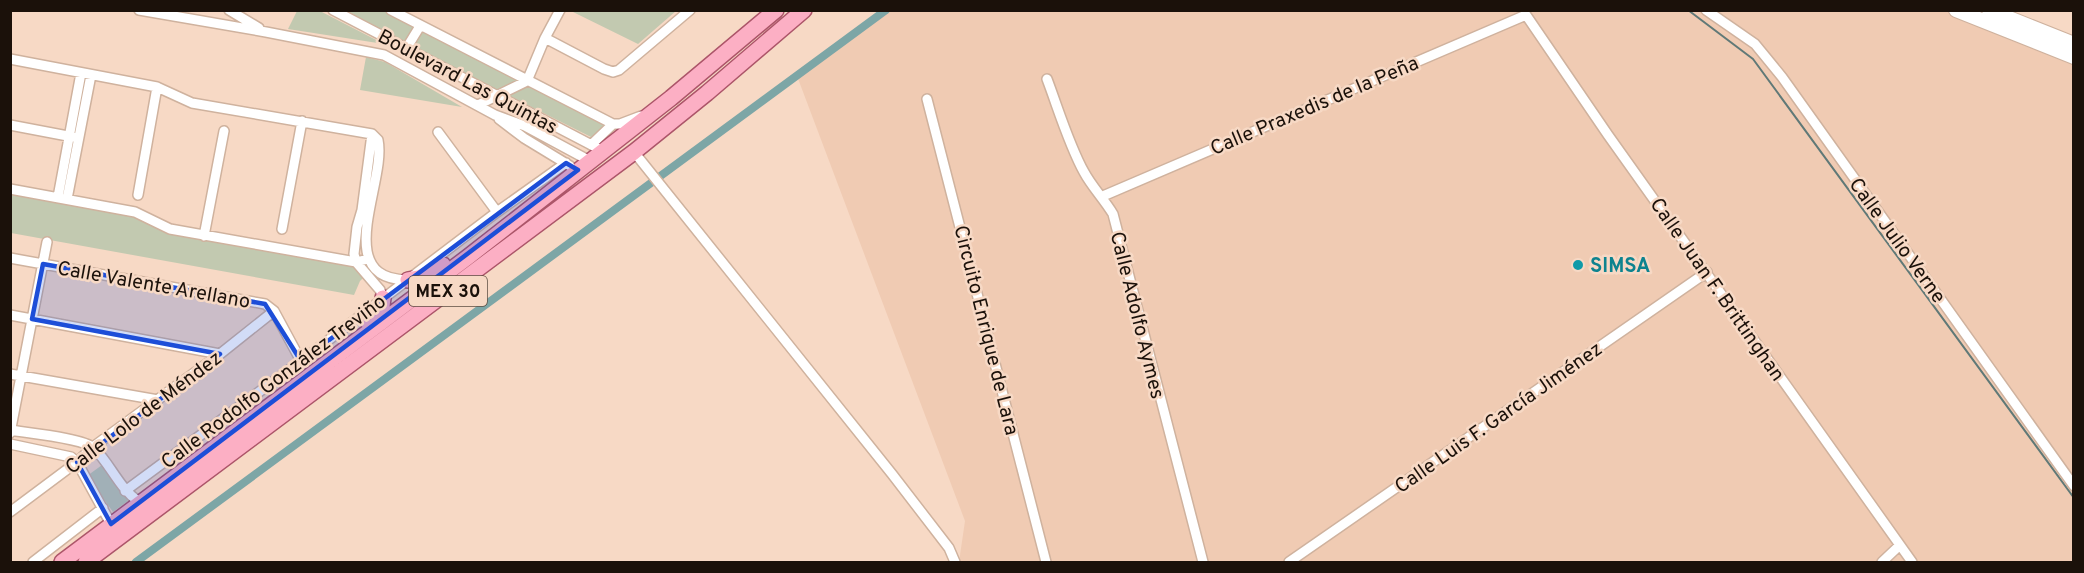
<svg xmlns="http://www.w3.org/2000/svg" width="2084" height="573" font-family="Overpass,sans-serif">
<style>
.built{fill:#f0cbb3}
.green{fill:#c2c9b0}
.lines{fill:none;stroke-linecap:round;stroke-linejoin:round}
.stream{stroke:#607977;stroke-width:2}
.canal{stroke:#7da6a6;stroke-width:8}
.minor-casing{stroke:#cfb29e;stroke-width:12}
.secondary-casing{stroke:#cfb29e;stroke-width:16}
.primary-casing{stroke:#ac5569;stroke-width:18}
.minor{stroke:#fff;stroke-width:9}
.secondary{stroke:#fff;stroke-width:14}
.primary{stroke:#fcafc4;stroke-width:15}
.marked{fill:#1d4ed8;fill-opacity:0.2;stroke:#1d4ed8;stroke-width:4.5;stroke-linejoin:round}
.culture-dot{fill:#0f9aa8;stroke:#f7d9c5;stroke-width:2}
.labels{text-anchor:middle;stroke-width:5;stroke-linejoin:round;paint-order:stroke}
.shield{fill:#f7d9c5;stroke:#5d4d42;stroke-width:1.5}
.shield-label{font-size:18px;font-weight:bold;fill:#1b110a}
.street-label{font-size:20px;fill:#1b110a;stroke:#f7d9c5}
.culture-label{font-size:20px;font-weight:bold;fill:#0d838f;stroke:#f7d9c5;text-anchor:start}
</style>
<rect width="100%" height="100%" fill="#f7d9c5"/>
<path class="built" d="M883,11H1979L2073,48V562H959L965,521L797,76Z"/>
<path class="green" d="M297,11H320L384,44L288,29Z
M340,11H386L608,125L595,139Z
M571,11H676L638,44Z
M366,57L385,62L462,107L360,90Z
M10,190L135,213L170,230L355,263L366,275L360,281L354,295L11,233Z
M102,465L128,501L113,512L87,476Z"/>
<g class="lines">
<path class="stream" d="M1688,10L1753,59L2074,498"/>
<path class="canal" d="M136,562L886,10"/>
<g class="minor-casing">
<path id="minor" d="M139,10L266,32L384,55L495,115L525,126L590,161
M229,10L259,28
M333,10L603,151
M391,10L613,124H620L641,116
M1706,10L1755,44L1782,77L2074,486
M545,38L604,69L613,72L619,70L690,10
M406,49L420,26
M10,59L157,87L192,103L372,134L378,140C387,181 330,279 407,280
M1047,79C1058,108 1069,145 1084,172C1092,187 1104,199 1113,214L1203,562
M927,99L1046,562
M478,105L527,81L545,38L560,10
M499,119L524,138L570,166
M10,125L73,137
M438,132L497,212
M372,134L362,210L357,227L354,254L356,262L380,290L383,298
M591,145L613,124
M634,152L892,474L949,548L955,562
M10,189L135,212L170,229L356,262L368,259
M138,195L157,87
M1103,196L1526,15L1608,135L1912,562
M58,197L81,73
M67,199L91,75
M282,229L302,121
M204,236L224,131
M10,258L265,304L274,311L301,361
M10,315L220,354
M10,374L158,400
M10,430C28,433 83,438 94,448C111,465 119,488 139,502
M10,433L47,242
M10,444L71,457L77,462L111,524
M125,491L301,361L497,212L566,163
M10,512L77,462L93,447L220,354L274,311
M33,562L103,508
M1289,562L1707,272
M1882,562L1900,545"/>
</g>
<g class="secondary-casing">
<path id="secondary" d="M1956,10L2074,57
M1989,10L2074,44"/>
</g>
<g class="primary-casing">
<path id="primary" d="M408,280L419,278L443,265
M368,322L382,306L383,298
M62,562L468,257L671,98L776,10
M86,562L634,152L707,93L804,10"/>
</g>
<use href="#minor" class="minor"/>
<use href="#secondary" class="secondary"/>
<use href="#primary" class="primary"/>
</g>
<path class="marked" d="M566,163L578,170L111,524L77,462L220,354L32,319L43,264L265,304L301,361Z"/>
<circle class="culture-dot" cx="1578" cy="265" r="6"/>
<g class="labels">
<rect class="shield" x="409" y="276" width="78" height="30" rx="4.5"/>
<g class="shield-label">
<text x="448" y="297">MEX 30</text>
</g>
<g class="street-label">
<text transform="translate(468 81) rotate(28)" y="7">Boulevard Las Quintas</text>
<text transform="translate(1314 105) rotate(-23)" y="7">Calle Praxedis de la Peña</text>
<text transform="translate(1898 240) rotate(54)" y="7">Calle Julio Verne</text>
<text transform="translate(154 284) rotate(10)" y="7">Calle Valente Arellano</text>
<text transform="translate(1718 289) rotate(55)" y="7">Calle Juan F. Brittinghan</text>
<text transform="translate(1138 315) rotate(76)" y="7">Calle Adolfo Aymes</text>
<text transform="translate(987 330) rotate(76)" y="7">Circuito Enrique de Lara</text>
<text transform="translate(273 381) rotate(-37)" y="7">Calle Rodolfo González Treviño</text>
<text transform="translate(143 412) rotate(-37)" y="7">Calle Lolo de Méndez</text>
<text transform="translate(1498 417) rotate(-35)" y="7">Calle Luis F. García Jiménez</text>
</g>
<g class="culture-label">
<text x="1590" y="272">SIMSA</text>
</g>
</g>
<rect width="2084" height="573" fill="none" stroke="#1b110a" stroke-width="24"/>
</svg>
